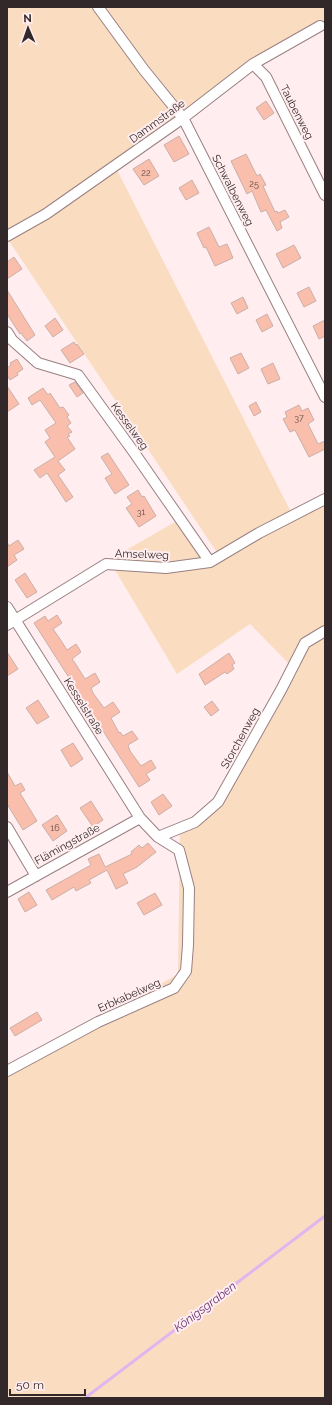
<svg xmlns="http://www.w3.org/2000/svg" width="332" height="1405" font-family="Raleway,sans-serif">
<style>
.green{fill:#fadcc1}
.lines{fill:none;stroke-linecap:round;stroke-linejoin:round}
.stream{stroke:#e0b6ef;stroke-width:3}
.building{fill:#f9beac;stroke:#c9b0a8}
.street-casing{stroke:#998082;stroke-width:12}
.street{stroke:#fff;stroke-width:10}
.labels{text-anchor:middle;stroke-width:4;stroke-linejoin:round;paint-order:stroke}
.number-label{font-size:9px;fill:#644e4a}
.street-label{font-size:11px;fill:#322829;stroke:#ffedef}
.water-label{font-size:12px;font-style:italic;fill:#643175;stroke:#ffedef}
</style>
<rect width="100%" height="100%" fill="#ffedef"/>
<path class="green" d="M7,7H325V26H320L253,64L114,164L293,516L325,501V1398H7V1074L178,974L180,825L225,801L297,672L250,624L177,674L109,560L182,518L212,557L218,554L7,238Z"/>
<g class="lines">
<path class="stream" d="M85,1398L325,1216"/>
</g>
<path class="building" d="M266,101L274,113L264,120L256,108Z
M179,136L189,154L174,162L164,145Z
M246,154L257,176L260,174L266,185L263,186L275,212L277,211L278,213L285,210L289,217L280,222L282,228L277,231L266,210L261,212L252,191L247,194L231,161Z
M149,159L159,176L144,185L133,169Z
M192,180L199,193L186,200L179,188Z
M209,227L219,247L227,244L233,258L215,266L206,247L204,248L197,233Z
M294,245L301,258L283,268L276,254Z
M14,257L22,269L7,279V262Z
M309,287L316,301L304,307L297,293Z
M7,290L35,335L27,341L21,333L20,334L7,314Z
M243,297L248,308L237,314L231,303Z
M267,314L273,326L262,332L256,320Z
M55,318L63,330L53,337L45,326Z
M325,320V336L319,339L313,326Z
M74,342L76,345L77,344L84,354L70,363L61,350Z
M241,353L249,368L238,374L230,358Z
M17,359L23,369L17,373L18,375L10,380L7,375V368L11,365L10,363Z
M273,363L280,379L268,384L261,369Z
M75,382L83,393L77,397L69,385Z
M7,386L19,404L7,412Z
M43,388L48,395L50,393L60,408L63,407L69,415L67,417L71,423L67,426L72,432L68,434L70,436L67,437L75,449L58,461L65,470L58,475L73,497L66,502L47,473L40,478L34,470L55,457L45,442L50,438L45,430L56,423L40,400L32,405L28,398Z
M256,402L261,412L254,416L249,406Z
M299,405L302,411L308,408L314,420L308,424L318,444L325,441V449L309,457L295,430L290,432L283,419L287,417L285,412Z
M108,453L129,485L115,494L105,478L112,474L101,457Z
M138,490L142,497L144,496L156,516L139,527L126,508L132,504L127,497Z
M18,540L24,549L14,555L17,560L7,567V542L9,546Z
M25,573L37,592L27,598L15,580Z
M57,615L62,623L53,629L60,639L67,650L76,644L81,652L72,659L75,663L85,679L95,673L100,682L91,688L93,693L104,708L113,702L120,712L111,718L119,733L120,732L123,736L132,731L138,739L128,745L130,751L141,766L151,760L156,768L146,774L150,780L139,787L34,623L45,616L48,621Z
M7,652L18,669L7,676Z
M229,653L235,663L232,665L234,669L227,674L225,672L205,685L199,674Z
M38,700L49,717L37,724L26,708Z
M212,701L219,710L211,716L204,707Z
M73,743L83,759L71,767L61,750Z
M7,772L15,786L21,783L25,790L20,793L37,821L23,830L7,804Z
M163,794L172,806L159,815L151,802Z
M91,801L103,820L93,827L80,808Z
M57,815L67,831L53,841L42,825Z
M148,843L156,852L137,867L123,874L128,883L116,889L107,870L89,880L91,883L76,891L74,887L52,900L46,890L91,865L88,859L99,854L105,867L132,854L131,852L139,845L142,848Z
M29,892L37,905L25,912L18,899Z
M155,893L162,905L144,915L137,903Z
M37,1012L42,1020L15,1036L10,1028Z"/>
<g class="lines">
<g class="street-casing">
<path id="street" d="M98,7L144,70L183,118L325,397
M253,64L266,77L325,195
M7,236L46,214L183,118L253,64L320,26
M7,332L12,340L38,363L78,375L133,451L210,562
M7,607L140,818L158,837L179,850L189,888L188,945L186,971L174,988L98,1022L7,1071
M7,625L106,564L166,568L210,562L259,533L325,499
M7,827L36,876
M158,837L195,822L218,802L281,690L305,643L325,631
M7,892L140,818"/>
</g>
<use href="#street" class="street"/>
</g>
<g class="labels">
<g class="number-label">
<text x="146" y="176">22</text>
<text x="254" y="187">25</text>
<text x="299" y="421">37</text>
<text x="141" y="515">31</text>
<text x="55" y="831">16</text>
</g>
<g class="street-label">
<text transform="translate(297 112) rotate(63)" y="4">Taubenweg</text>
<text transform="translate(157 121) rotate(-36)" y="4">Dammstraße</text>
<text transform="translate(233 190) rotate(63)" y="4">Schwalbenweg</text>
<text transform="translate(130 426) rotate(54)" y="4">Kesselweg</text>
<text transform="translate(142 554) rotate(2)" y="4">Amselweg</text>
<text transform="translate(84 706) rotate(58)" y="4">Kesselstraße</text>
<text transform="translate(240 738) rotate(-61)" y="4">Storchenweg</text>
<text transform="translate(67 844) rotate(-29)" y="4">Flämingstraße</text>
<text transform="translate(129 995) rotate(-24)" y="4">Erbkabelweg</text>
</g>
<g class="water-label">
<text transform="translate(205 1307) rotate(-37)" y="4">Königsgraben</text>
</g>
</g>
<rect width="332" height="1405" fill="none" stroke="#322829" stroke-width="16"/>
<g transform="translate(28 28) rotate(358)" stroke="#ffedef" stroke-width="3" paint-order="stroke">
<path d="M0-3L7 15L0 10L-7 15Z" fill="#322829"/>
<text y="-6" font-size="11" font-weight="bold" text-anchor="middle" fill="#322829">N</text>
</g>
<path d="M10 1389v6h75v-6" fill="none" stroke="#322829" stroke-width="2"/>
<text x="16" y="1389" font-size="12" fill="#322829" stroke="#ffedef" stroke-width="3" paint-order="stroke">50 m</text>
</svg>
